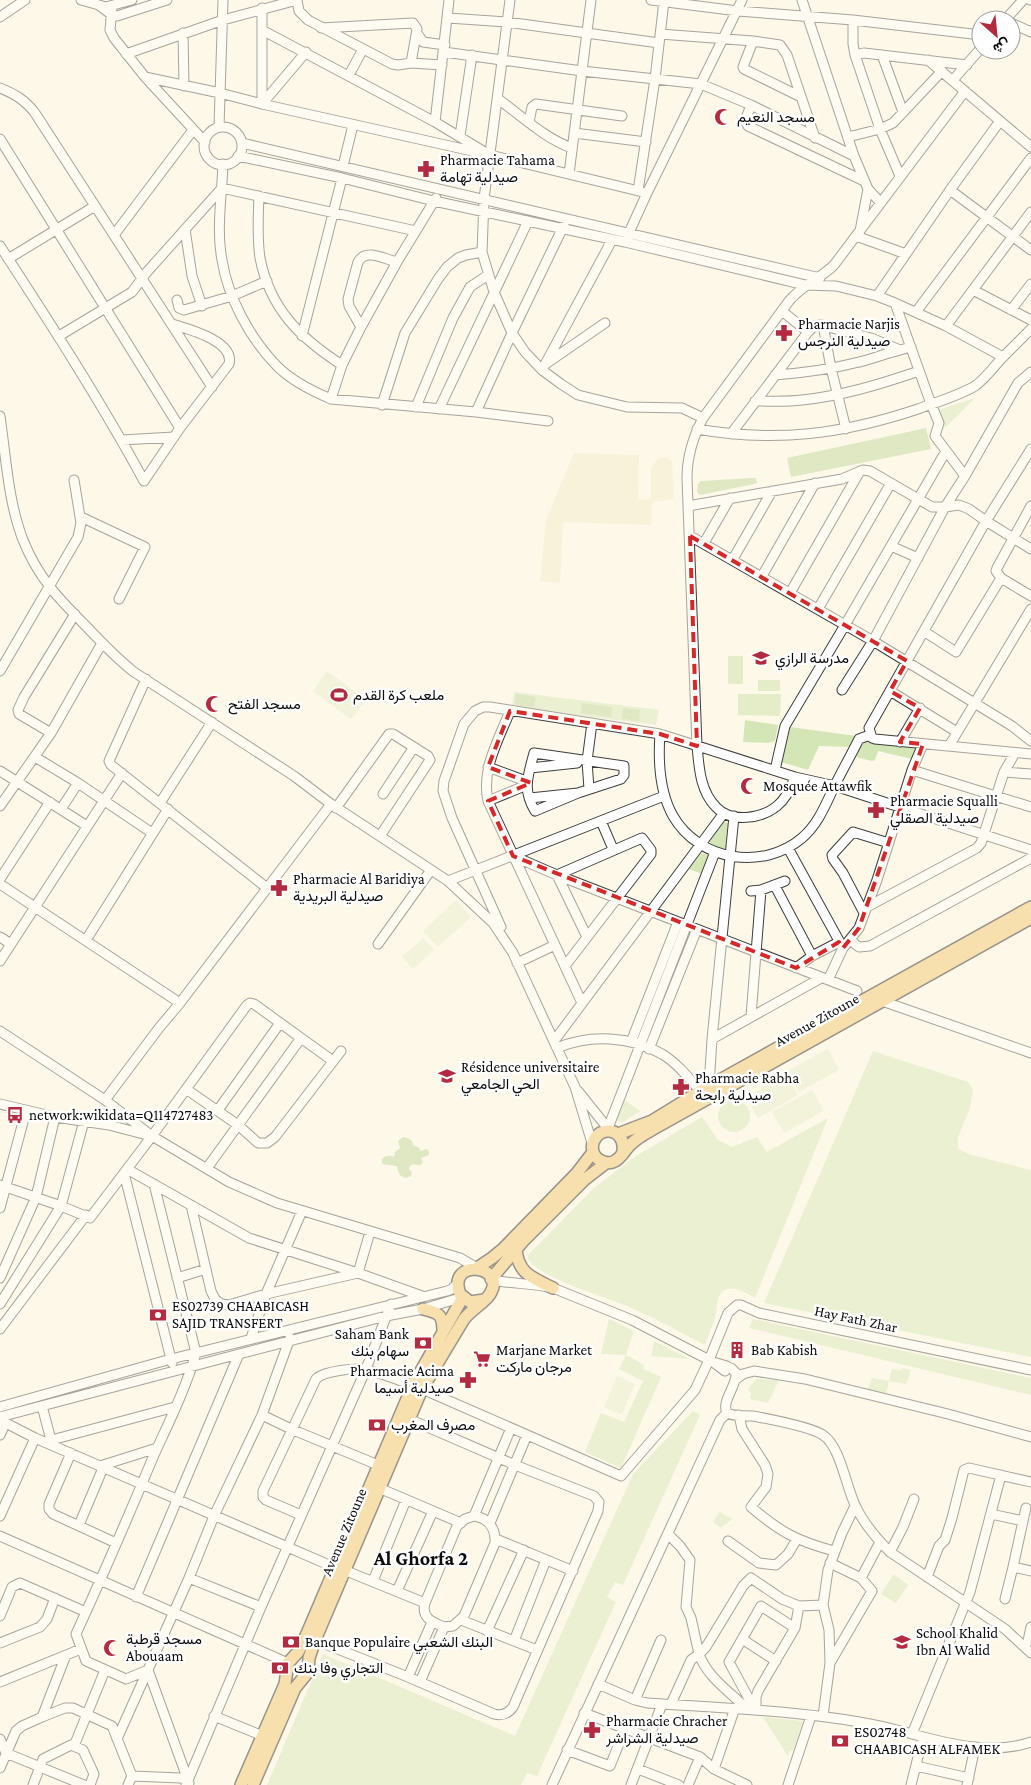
<svg xmlns="http://www.w3.org/2000/svg" width="1031" height="1785" font-family="'Crimson Pro',Vazirmatn,serif">
<style>
.farmland{fill:#f2eacb}
.green{fill:#d4e6b6}
.forest{fill:#bad696}
.pitch{fill:#e4edc7}
.lines{fill:none;stroke-linecap:round;stroke-linejoin:round}
.minor-casing{stroke:#3e3e3e;stroke-width:11}
.major-casing{stroke:#1c1c1c;stroke-width:14}
.minor{stroke:#fff;stroke-width:9}
.major{stroke:#f2c066;stroke-width:11}
.marked{fill:none;stroke:#d62828;stroke-width:4;stroke-dasharray:10 6;stroke-linejoin:round}
.labels{text-anchor:middle;stroke-width:5;stroke-linejoin:round;paint-order:stroke}
.poi-label{font-size:15px;fill:#0b0b0b;stroke:#fff;text-anchor:start}
.street-label{font-size:15px;fill:#0b0b0b;stroke:#fff}
.district-label{font-size:20px;font-weight:bold;fill:#0b0b0b;stroke:#fff}
</style>
<rect width="100%" height="100%" fill="#fef8e9"/>
<path class="farmland" d="M574,453L639,455L638,500L651,499V467L659,458L667,457L672,461L674,499L652,502L651,525L563,522L560,583L540,581L546,520Z"/>
<path class="green" d="M975,398L945,428L938,410Z
M514,692L659,710L656,725L512,707Z
M745,720L778,725L775,741L768,743L743,742Z
M790,727L856,736L851,747L819,746L808,770L781,762Z
M863,742L914,747L915,749L912,759L878,751L875,760L872,761L856,757Z
M724,822L728,823L726,849L717,847L709,842Z
M702,853L708,855L702,874L689,869Z
M873,1051L968,1082L973,1090L970,1108L958,1137V1148L968,1154L1031,1170V1357L764,1303Z
M623,1099L640,1111L622,1123L616,1119Z
M718 1116a16 16 0 1 1 32 0a16 16 0 1 1-32 0Z
M702,1117L718,1140L732,1147L757,1137L767,1152L828,1118L755,1298C744,1291 724,1280 718,1299C716,1305 717,1312 715,1318C712,1327 708,1336 705,1345C680,1332 655,1318 629,1307C605,1296 540,1279 527,1258L529,1254L594,1188L636,1156Z
M609,1319L634,1331L626,1355L644,1365L643,1369L661,1377L621,1468L585,1452L601,1413L624,1422L643,1381L619,1369L626,1355L601,1354Z
M753,1319L1031,1378V1395L749,1328Z
M654,1341L690,1359L651,1356Z
M902,1368L911,1370L906,1384L889,1381L892,1369L901,1370Z
M872,1378L889,1381L886,1395L867,1391Z
M756,1379L779,1380L768,1403L750,1399L751,1393L748,1389Z
M693,1411L700,1415L623,1585L615,1582L607,1597L616,1602L537,1776L527,1773L521,1785H267L323,1654L515,1736L633,1474Z
M720,1512L732,1519L721,1528L713,1522Z
M894,1574L908,1585L896,1603L881,1594Z
M763,1717L803,1721L793,1751L790,1750L788,1756Z"/>
<path class="forest" d="M926,428L931,449L791,477L787,458Z
M752,478H756L757,483L754,484L700,495L697,492L698,484L701,481Z
M516,694L536,697L534,707L514,705Z
M582,703L612,707L611,717L581,713Z
M623,708L640,710L639,721L622,719Z
M403,1137L408,1138L412,1141L413,1145L420,1148V1151L427,1149L429,1151V1155L421,1158L423,1162L421,1165H416L414,1164L410,1166L409,1169L412,1172L411,1176L406,1178C399,1176 398,1173 397,1166L382,1164V1159C386,1155 389,1155 394,1157L395,1152L400,1148L398,1141Z"/>
<path class="pitch" d="M728,656H743V684H728Z
M327,671L366,700L351,719L313,691Z
M758,680H780V691H758Z
M738,694H781L780,716L738,715Z
M456,900L471,917L438,947L423,931Z
M423,938L434,950L413,969L402,957Z
M828,1049L839,1070L799,1092L787,1071Z
M787,1074L798,1095L758,1118L746,1097Z
M812,1090L824,1111L784,1133L772,1112Z
M617,1376L635,1384L622,1415L604,1407Z"/>
<g class="lines">
<g class="minor-casing">
<path id="minor" d="M81,0L106,7L132,0
M297,0L299,11L308,20L392,64L398,65L411,63L442,65
M510,0L484,199L482,252L494,292L512,333L525,352L542,370L561,384L578,395L627,407L682,408L703,418
M651,0L738,11L853,20L981,35
M802,0L854,156L868,189L880,202
M1030,0H1031
M100,6L112,15L117,16L167,0
M112,7L110,30L114,38L145,77L205,142
M0,17L25,0
M448,18L507,22L659,43
M853,20V44L855,55L880,129L900,176
M1005,20L1023,0
M1011,23L1031,32
M321,28L413,23L417,29L411,63
M262,30L435,122L483,151
M183,33L184,86
M417,33L423,42L445,45
M660,34L753,41L780,45L787,55L815,138
M753,41L743,67L744,69L801,97
M444,52L582,71L701,84L751,105L854,156
M126,54L223,20L297,0
M855,55L864,53L967,65
M882,55L903,112
M928,60L1031,147
M349,75L363,49
M145,77L220,93L262,104L490,155L647,193
M953,80L981,48
M0,88C15,94 25,100 35,113L212,387
M498,99C522,116 544,138 572,148
M262,104V8
M262,104L306,52
M751,105L745,121L748,126L864,181
M435,122L449,0
M529,122L532,107L536,104L622,116
M219,127L223,0
M204 146a19 19 0 1 1 38 0a19 19 0 1 1-38 0Z
M574,133L646,142
M460,136L472,55
M848,137L880,129L893,123L942,71
M0,139L180,428
M242,143L820,278
M238,156L342,178L434,201L625,242L805,285L836,286L877,296L895,303L946,326L1003,357
M223,164C222,195 216,229 222,260C228,298 250,338 276,365C291,381 312,391 331,399L476,412L548,421
M343,166L353,125
M569,174L591,0
M950,190L1031,250
M638,191L655,79L664,1
M259,196C258,217 257,238 260,258C270,309 300,338 342,365
M185,229L192,276L202,306
M860,231L868,189
M114,235L193,130
M856,236L906,254
M627,237L647,193L742,0
M0,246C50,323 100,400 144,481L180,428L229,364C235,341 188,329 172,324
M8,259L95,206
M973,290L1031,320
M877,296L950,190L1000,121
M177,300L179,308L184,310L232,296L267,281
M895,303L931,404L939,423L935,436L965,476
M1011,310L1031,284
M782,311L808,332L814,326L820,325L871,338L900,350L911,347
M916,312L1031,158
M823,325L831,368L846,429
M946,326L1031,212
M361,327L349,306L348,299L358,262C366,248 384,259 397,262
M59,336L132,292L146,273L222,188L416,231
M302,336L342,178
M547,363L605,323
M542,370L612,240
M775,375C803,373 832,369 859,362C873,359 886,353 900,350
M331,399L342,365L361,327L397,262L436,198
M755,401C771,401 786,402 802,400C842,396 881,384 919,371
M382,405L405,333L438,279L447,267L458,258L466,255L482,252
M416,407L453,318L470,287L488,275
M439,409L528,221
M476,412L512,333L564,225
M0,416C6,457 8,501 23,540C38,577 57,597 85,625C101,642 116,658 134,672L294,776L331,804L448,881L493,923L513,953L575,1087L592,1143
M697,429C776,443 843,434 918,409C937,402 958,396 975,386C985,379 993,368 1001,359C1011,349 1021,339 1031,329
M731,434L808,332
M122,440L174,437
M1031,449L986,521L869,728L872,738L875,739L1031,754
M688,506L842,479L863,470L870,471L932,507H945L965,476L1018,383L1031,372
M1031,506L997,568L996,571L1001,578L1031,596
M81,517L145,547L119,599
M690,536L873,641L1012,726L1031,741
M704,543L730,498
M891,546L918,558
M733,559L772,491
M762,576L815,483
M790,593L860,471
M818,609L891,483
M925,632L956,652L1001,578
M0,671L78,537L81,523L74,480
M146,679L109,761L111,765L267,888
M842,690L873,641L945,507L959,505L969,509L986,521L1031,549
M890,691L957,732
M510,711C499,739 481,769 488,801L582,1003
M51,733L19,714L18,710L24,697L75,614
M660,734C658,761 659,791 673,816C699,861 763,871 802,838C818,824 825,806 834,787C842,771 851,755 859,739L870,735
M900,742L920,708
M949,746L1031,609
M35,757L78,783L152,833
M488,767L526,781
M530,768L577,763
M775,770L785,726L845,625L946,451
M912,770L1031,807
M0,771L87,826
M1004,772L1031,774
M795,777C791,788 786,799 777,806C761,819 731,823 716,807C700,791 699,767 697,746L687,478C687,457 693,437 703,418L789,301C802,285 820,279 834,265L965,91
M589,789L587,761L592,723
M383,794L414,747
M530,798L578,793L621,779L624,775V766L534,753C528,776 522,789 535,811L578,793
M488,801L527,785
M160,803L212,722
M0,806L51,733L102,643
M336,808L389,734H393L428,756L430,760L380,836
M61,809L78,783
M601,821L613,849
M788,848L843,948
M513,856L557,875L857,991
M0,879L50,802
M448,881L664,796
M0,884L180,1003
M775,886L812,956
M751,891L761,890L785,881
M867,907L977,848L981,843L1004,772L1015,753
M864,913L843,873L833,859L832,855L853,832L889,843
M501,927L452,818L443,791L444,781L464,724L475,711L483,707H490L660,734L795,777L835,786L1031,850
M0,937L11,944
M86,940L168,809
M850,940L859,947L870,946L1031,858
M378,944L431,870
M0,961L122,773
M517,963L555,945
M565,966L651,854V850L642,838L557,875L587,937
M796,968L812,956L839,942
M828,980L843,948L859,928L877,880L912,770L923,744
M882,1001L1031,1053
M751,1016L761,890
M0,1031L105,1100L152,1136L229,1182L277,1203L460,1258L477,1268
M301,1038L333,1061
M712,1039L821,978
M554,1041L724,813
M631,1042L678,922
M557,1048C590,1034 630,1036 662,1054C677,1063 689,1078 701,1092
M649,1049L697,929
M709,1086L712,1039L734,816
M186,1089L238,1125L258,1143H267L275,1137L341,1051
M578,1091L610,1131
M105,1100L159,1028L180,1003L331,804
M0,1104L55,1117L109,1125L147,1135
M218,1110L280,1023
M608,1128L715,852
M127,1169L249,1238L358,1273L422,1296
M124,1173L172,1363
M0,1185L61,1206L90,1218L152,1136L247,1005L250,1003L254,1004L301,1038L207,1168
M191,1205L211,1291L215,1299L221,1304L229,1305L266,1294L358,1273L370,1232
M0,1208L26,1111
M0,1278L36,1197L55,1117
M177,1278L206,1269
M492,1280C512,1284 533,1283 553,1288L632,1320L713,1362
M0,1304L61,1206L84,1121
M0,1329L86,1215
M251,1338L266,1294L302,1211
M731,1368L736,1373C737,1386 721,1401 727,1413C735,1417 745,1415 753,1416C769,1419 811,1427 823,1435C841,1447 846,1488 856,1507C864,1524 877,1539 890,1552L1005,1629L1031,1653
M725,1371L713,1362L727,1366
M736,1379L743,1374L754,1371L805,1379L948,1414L1031,1437
M422,1389L621,1476L695,1390L709,1360L728,1313L737,1305H741L759,1313L1031,1370
M42,1406L51,1440
M0,1407L171,1359L447,1291L452,1289L458,1283
M262,1415L291,1429L378,1465
M739,1415L742,1429L765,1465L768,1474L766,1487L751,1507C780,1532 797,1541 834,1551
M0,1417L239,1354L386,1316L423,1309L463,1297
M0,1420L35,1438L336,1568
M0,1435L5,1424
M44,1442L175,1407
M71,1453L49,1504V1509L53,1514L116,1543
M100,1466L157,1448
M379,1488L461,1523
M991,1514L1023,1521L1013,1567L1031,1571
M301,1515L266,1500L263,1497V1491L316,1379C323,1371 358,1367 368,1370C383,1374 398,1380 413,1385
M0,1516L35,1438
M1023,1521L1026,1508
M490,1523L527,1435
M79,1525L103,1468
M668,1534L680,1546L690,1560L686,1607L691,1618L699,1654L691,1660L671,1704
M0,1536L288,1663
M496,1539L573,1571
M728,1541L759,1563L776,1565L788,1554L797,1539
M890,1552L903,1527L914,1499
M830,1563L861,1578L880,1542
M344,1570L425,1603
M927,1577L939,1546L945,1540L952,1518L964,1470L969,1468L1031,1482
M189,1578L261,1607
M373,1581L406,1500
M397,1591L433,1511
M136,1597L239,1354
M1005,1599L1013,1567
M0,1616L12,1587L20,1583L86,1612
M461,1620L537,1650
M444,1627L453,1626L464,1616L495,1543C496,1528 488,1518 474,1516
M487,1631L524,1550
M742,1639L776,1661
M315,1640L408,1677L494,1714C502,1716 508,1714 513,1707L598,1511L599,1502L594,1496L515,1465L409,1419
M514,1641L546,1560
M0,1643L40,1627L47,1619L55,1598
M1024,1646L1028,1641L1031,1627
M830,1663L872,1591L861,1578
M148,1670L126,1679L86,1661L76,1634C103,1575 129,1515 154,1455C169,1422 186,1388 196,1353L154,1184
M148,1670L189,1783
M408,1677L432,1622
M0,1682L81,1649
M420,1682L444,1627C432,1622 421,1618 425,1603L457,1526L465,1519L474,1516L511,1428
M598,1684L635,1700L647,1703C707,1707 767,1709 826,1717C850,1720 874,1724 897,1730C940,1741 987,1757 1031,1742
M635,1700L661,1640
M756,1708V1697L758,1691L795,1628L799,1606
M747,1709C730,1692 707,1677 699,1654L706,1647L743,1586L751,1578L782,1599L799,1606L823,1605
M755,1710L729,1662L761,1606L795,1628
M584,1713L700,1757L714,1769L747,1785
M214,1716L263,1736
M823,1716L830,1663L829,1630L823,1605L828,1570L842,1533L855,1506
M42,1717L66,1655
M912,1734L970,1592L1001,1475
M0,1739L6,1753L84,1785
M117,1739L189,1578L214,1516L262,1415L290,1338
M74,1746L105,1670
M567,1750L610,1766L625,1729
M916,1766L969,1778
M0,1768L16,1731L22,1726L42,1717L65,1708H73L112,1726L132,1776L128,1785
M638,1769L679,1785
M714,1769L735,1708
M132,1776L180,1778L188,1780
M33,1785L43,1759L71,1745L83,1750L94,1774L90,1785
M186,1785L261,1607L366,1369L391,1304
M552,1785L720,1420L727,1413
M631,1785L662,1704
M688,1785L700,1757
M788,1785L811,1716
M911,1785L923,1737
M967,1785L975,1747"/>
</g>
<g class="major-casing">
<path id="major" d="M618,1134L652,1121L709,1086L1031,907
M622,1155C625,1145 623,1137 614,1132C593,1125 583,1156 604,1162C608,1163 612,1163 615,1161C621,1158 624,1151 629,1146C636,1138 646,1133 655,1128L1031,918
M516,1249C518,1274 533,1278 553,1288
M477,1268L492,1258L503,1249L577,1173L593,1152
M491,1279L524,1240L584,1180L606,1163
M423,1309C440,1313 443,1315 443,1332
M241,1785L285,1684L288,1663L298,1652L306,1636L413,1385L463,1297
M253,1785L295,1688L308,1672L309,1658L315,1640L422,1389L464,1319C471,1310 485,1302 490,1294C508,1265 446,1257 460,1294L470,1302L484,1300"/>
</g>
<use href="#minor" class="minor"/>
<use href="#major" class="major"/>
</g>
<path d="M0 0H1031V1785H0ZM690,536L907,661L890,691L920,708L900,742L923,744L859,928L843,948L839,942L796,968L513,856L488,801L531,783L488,767L510,711L660,734L697,746Z" fill="#fef8e9" fill-opacity=".55" fill-rule="evenodd"/>
<path class="marked" d="M690,536L907,661L890,691L920,708L900,742L923,744L859,928L843,948L839,942L796,968L513,856L488,801L531,783L488,767L510,711L660,734L697,746Z"/>
<defs>
<g id="mosque-bare" transform="scale(1.35)"><path d="M3.5-4.9A6 6 0 1 0 3.5 4.9A5 5 0 1 1 3.5-4.9Z" fill="#b32b40" stroke="#fff" stroke-width="2.5" paint-order="stroke"/></g>
<g id="pharmacy-bare" transform="scale(1.35)"><path d="M-2-6h4v4h4v4h-4v4h-4v-4h-4v-4h4Z" fill="#b32b40" stroke="#fff" stroke-width="2.5" paint-order="stroke"/></g>
<g id="school-bare" transform="scale(1.35)"><path d="M0-5L7-2L0 1L-7-2ZM-4 1L0 2.5L4 1V4Q0 6-4 4Z" fill="#b32b40" stroke="#fff" stroke-width="2.5" paint-order="stroke"/></g>
<g id="stadium-bare" transform="scale(1.35)"><path d="M0-5a6.5 5 0 1 0 0 10a6.5 5 0 1 0 0-10ZM-3.5-1.8h7v3.6h-7Z" fill="#b32b40" stroke="#fff" stroke-width="2.5" paint-order="stroke"/></g>
<g id="university-bare" transform="scale(1.35)"><path d="M0-5L7-2L0 1L-7-2ZM-4 1L0 2.5L4 1V4Q0 6-4 4Z" fill="#b32b40" stroke="#fff" stroke-width="2.5" paint-order="stroke"/></g>
<g id="bus-bare" transform="scale(1.35)"><path d="M-5-6H5V4H4V6H2V4H-2V6H-4V4H-5ZM-3.5-4V0h7V-4ZM-3.5 1.2v1.5H-2V1.2ZM2 1.2v1.5H3.5V1.2Z" fill="#b32b40" stroke="#fff" stroke-width="2.5" paint-order="stroke"/></g>
<g id="bank-bare" transform="scale(1.35)"><path d="M-6-4H6V4H-6ZM0-2.3a2.3 2.3 0 1 0 0 4.6a2.3 2.3 0 1 0 0-4.6Z" fill="#b32b40" stroke="#fff" stroke-width="2.5" paint-order="stroke"/></g>
<g id="building-bare" transform="scale(1.35)"><path d="M-4-6H4V6H1V3H-1V6H-4ZM-2.5-4.3h1.7v1.8h-1.7ZM.8-4.3h1.7v1.8H.8ZM-2.5-1h1.7V.8h-1.7ZM.8-1h1.7V.8H.8Z" fill="#b32b40" stroke="#fff" stroke-width="2.5" paint-order="stroke"/></g>
<g id="supermarket-bare" transform="scale(1.35)"><path d="M-6-5.5h2.5l.6 2H6L4.5 2H-2.5L-4.4-4H-6ZM-1.5 3.2a1.3 1.3 0 1 0 .1 0ZM3 3.2a1.3 1.3 0 1 0 .1 0Z" fill="#b32b40" stroke="#fff" stroke-width="2.5" paint-order="stroke"/></g>
</defs>
<g fill-rule="evenodd">
<use href="#mosque-bare" x="723" y="117"/>
<use href="#pharmacy-bare" x="426" y="169"/>
<use href="#pharmacy-bare" x="784" y="333"/>
<use href="#school-bare" x="761" y="658"/>
<use href="#stadium-bare" x="339" y="695"/>
<use href="#mosque-bare" x="214" y="704"/>
<use href="#mosque-bare" x="749" y="786"/>
<use href="#pharmacy-bare" x="876" y="810"/>
<use href="#pharmacy-bare" x="279" y="888"/>
<use href="#university-bare" x="447" y="1076"/>
<use href="#pharmacy-bare" x="681" y="1087"/>
<use href="#bus-bare" x="15" y="1115"/>
<use href="#bank-bare" x="158" y="1315"/>
<use href="#bank-bare" x="423" y="1343"/>
<use href="#building-bare" x="737" y="1350"/>
<use href="#supermarket-bare" x="482" y="1359"/>
<use href="#pharmacy-bare" x="468" y="1380"/>
<use href="#bank-bare" x="377" y="1425"/>
<use href="#bank-bare" x="291" y="1642"/>
<use href="#school-bare" x="902" y="1642"/>
<use href="#mosque-bare" x="112" y="1648"/>
<use href="#bank-bare" x="280" y="1668"/>
<use href="#pharmacy-bare" x="592" y="1730"/>
<use href="#bank-bare" x="840" y="1741"/>
</g>
<g class="labels">
<g class="poi-label">
<text x="737" y="122">مسجد النعيم</text>
<text x="440" y="165">Pharmacie Tahama<tspan x="440" dy="17">صيدلية تهامة</tspan></text>
<text x="798" y="329">Pharmacie Narjis<tspan x="798" dy="17">صيدلية النرجس</tspan></text>
<text x="775" y="663">مدرسة الرازي</text>
<text x="353" y="700">ملعب كرة القدم</text>
<text x="228" y="709">مسجد الفتح</text>
<text x="763" y="791">Mosquée Attawfik</text>
<text x="890" y="806">Pharmacie Squalli<tspan x="890" dy="17">صيدلية الصقلي</tspan></text>
<text x="293" y="884">Pharmacie Al Baridiya<tspan x="293" dy="17">صيدلية البريدية</tspan></text>
<text x="461" y="1072">Résidence universitaire<tspan x="461" dy="17">الحي الجامعي</tspan></text>
<text x="695" y="1083">Pharmacie Rabha<tspan x="695" dy="17">صيدلية رابحة</tspan></text>
<text x="29" y="1120">network:wikidata=Q114727483</text>
<text x="172" y="1311">ES02739 CHAABICASH<tspan x="172" dy="17">SAJID TRANSFERT</tspan></text>
<text x="409" y="1339" text-anchor="end">Saham Bank<tspan x="409" dy="17">سهام بنك</tspan></text>
<text x="496" y="1355">Marjane Market<tspan x="496" dy="17">مرجان ماركت</tspan></text>
<text x="751" y="1355">Bab Kabish</text>
<text x="454" y="1376" text-anchor="end">Pharmacie Acima<tspan x="454" dy="17">صيدلية أسيما</tspan></text>
<text x="391" y="1430">مصرف المغرب</text>
<text x="916" y="1638">School Khalid<tspan x="916" dy="17">Ibn Al Walid</tspan></text>
<text x="126" y="1644">مسجد قرطبة<tspan x="126" dy="17">Abouaam</tspan></text>
<text x="305" y="1647">Banque Populaire البنك الشعبي</text>
<text x="294" y="1673">التجاري وفا بنك</text>
<text x="606" y="1726">Pharmacie Chracher<tspan x="606" dy="17">صيدلية الشراشر</tspan></text>
<text x="854" y="1737">ES02748<tspan x="854" dy="17">CHAABICASH ALFAMEK</tspan></text>
</g>
<g class="street-label">
<text transform="translate(817 1020) rotate(-29)" y="5">Avenue Zitoune</text>
<text transform="translate(856 1319) rotate(12)" y="5">Hay Fath Zhar</text>
<text transform="translate(344 1532) rotate(-67)" y="5">Avenue Zitoune</text>
</g>
<g class="district-label">
<text x="421" y="1565">Al Ghorfa 2</text>
</g>
</g>
<g transform="translate(996 35) rotate(153)"><circle r="24" fill="#ffffff" stroke="#9d9d9d"/>
<path d="M0-4L9 19L0 12L-9 19Z" fill="#b32b40"/>
<text y="-8" font-size="14" font-weight="bold" text-anchor="middle" fill="#0b0b0b">ش</text>
</g>
</svg>
